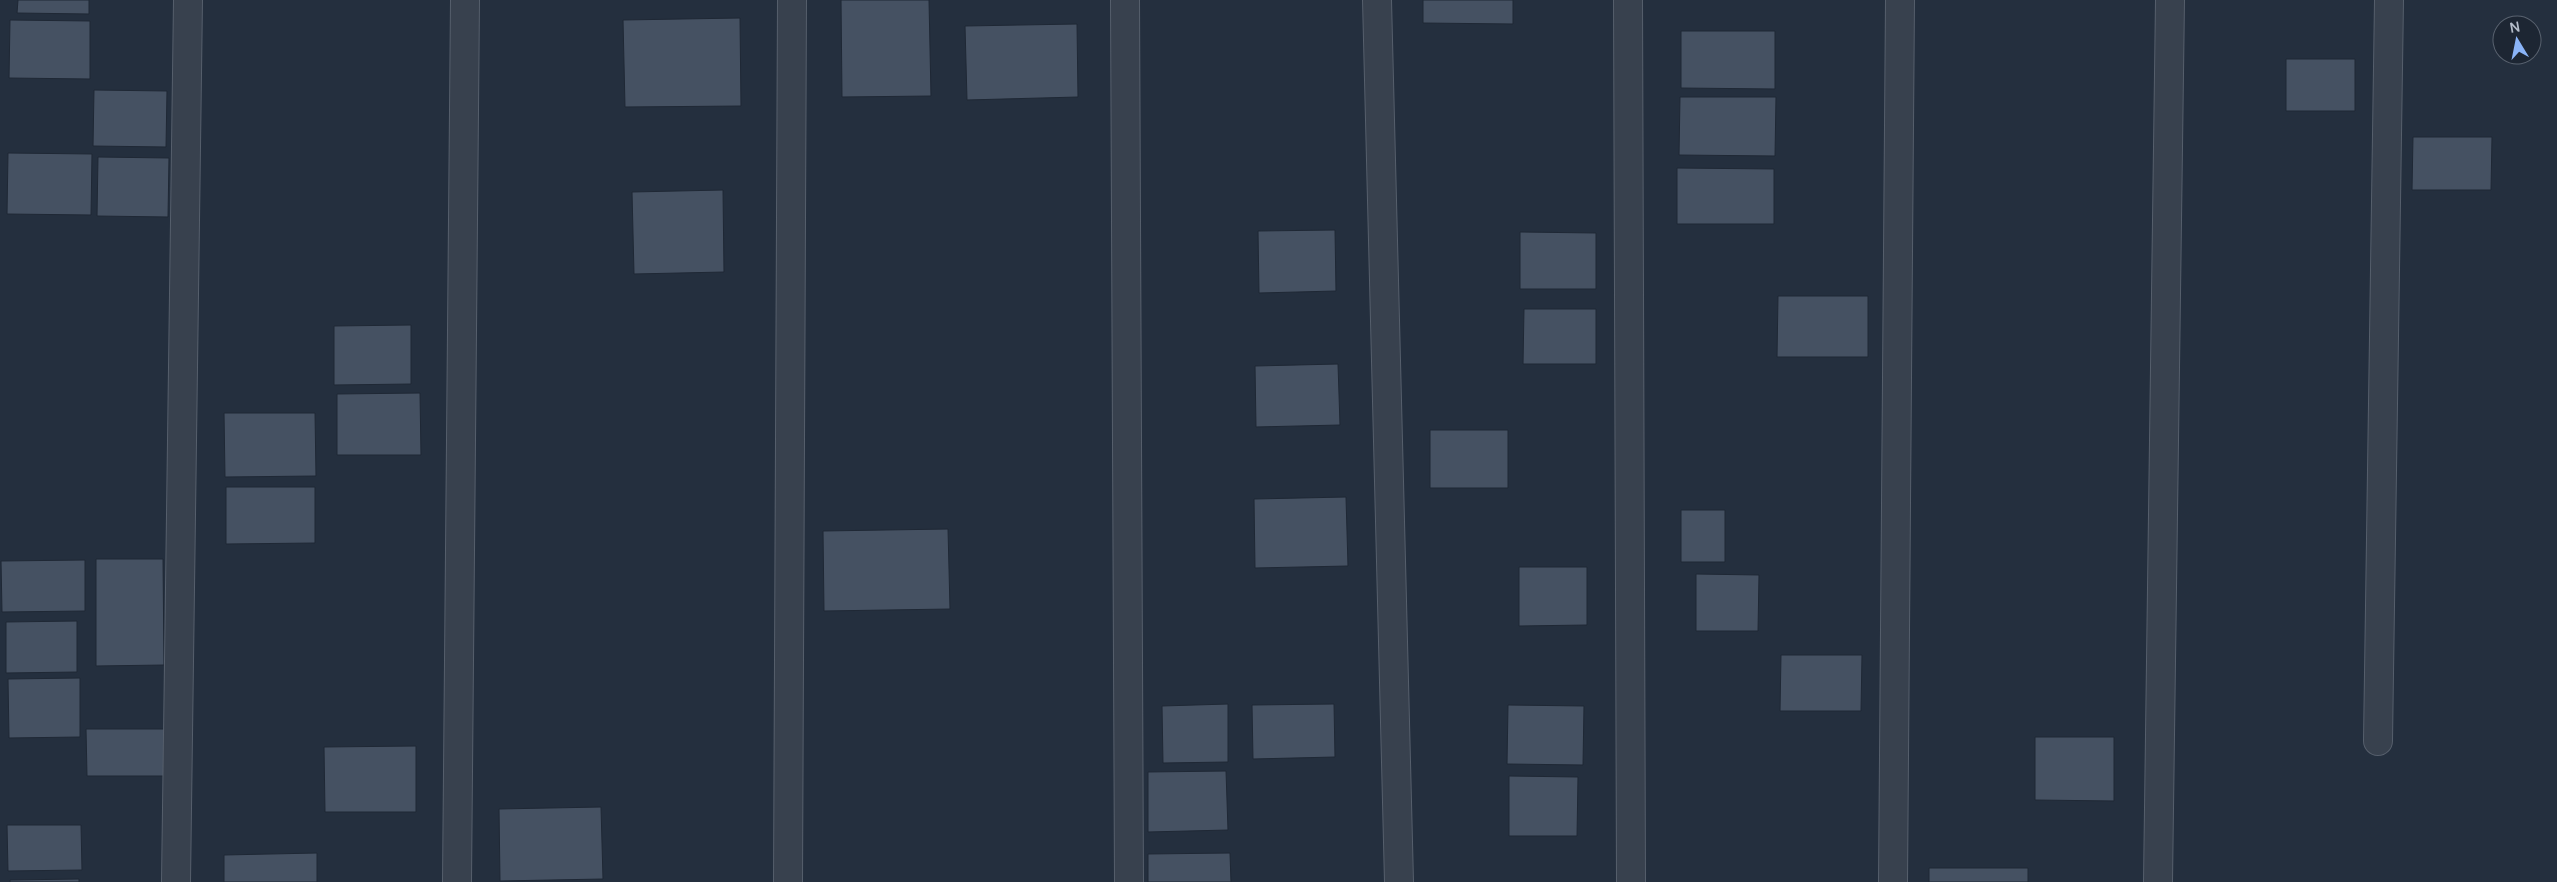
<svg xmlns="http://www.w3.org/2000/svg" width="2557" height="882" font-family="Manrope,sans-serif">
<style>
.building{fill:#455162;stroke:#1f2835}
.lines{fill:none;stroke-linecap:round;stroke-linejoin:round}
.street-casing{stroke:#565f6c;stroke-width:30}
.street{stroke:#38414e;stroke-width:28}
</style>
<rect width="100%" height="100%" fill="#242f3e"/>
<path class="building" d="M18,0H89V14L17,13Z
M841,0H929L931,96L842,97Z
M1423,0H1513V24L1423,23Z
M740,18L741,106L625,107L623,20Z
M10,20L90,21V79L9,78Z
M1077,24L1078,97L967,100L965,26Z
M1681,31H1775V89L1681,88Z
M2286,59H2355V111H2286Z
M94,90L167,91L166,147L93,146Z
M1680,97H1776L1775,156L1679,155Z
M2413,137H2492L2491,190H2412Z
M8,153L92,154L91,215L7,214Z
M98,157L169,158L168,217L97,216Z
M1677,168L1774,169V224H1677Z
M723,190L724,272L634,274L632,192Z
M1335,230L1336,291L1259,293L1258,231Z
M1520,232L1596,233V289H1520Z
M1778,296H1868V357H1777Z
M1524,309H1596V364H1523Z
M411,325V384L334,385V326Z
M1338,364L1340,425L1256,427L1255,366Z
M420,393L421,455H337V394Z
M224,413H315L316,476L225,477Z
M1430,430H1508V488H1430Z
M226,487H315V543L226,544Z
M1346,497L1348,566L1255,568L1254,499Z
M1681,510H1725V562H1681Z
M948,529L950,609L824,611L823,531Z
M96,559H163L164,665L96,666Z
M85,560V611L2,612L1,561Z
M1519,567H1587V625L1519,626Z
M1696,574L1759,575L1758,631H1696Z
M77,621V672L6,673V622Z
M1781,655H1862L1861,711H1780Z
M80,678V737L9,738L8,679Z
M1228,704V762L1163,763L1162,706Z
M1334,704L1335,757L1253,759L1252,705Z
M1508,705L1584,706L1583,765L1507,764Z
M86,729H165V776H87Z
M2035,737H2114V801L2035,800Z
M416,746V812H325L324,747Z
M1226,771L1228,830L1148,832V772Z
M1509,776L1578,777L1577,836H1509Z
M601,807L603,879L500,881L499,809Z
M7,825H81L82,870L8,871Z
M317,853V882H224V855Z
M1230,853L1231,882H1148V854Z
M1929,868H2028V882H1929Z
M79,879V882H10V880Z"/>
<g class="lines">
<g class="street-casing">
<path id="street" d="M1125,0L1129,882
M1377,0L1399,882
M1628,0L1631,882
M2378,741L2389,0
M176,882L188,0
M457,882L465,0
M788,882L792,0
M1893,882L1900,0
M2158,882L2170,0"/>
</g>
<use href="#street" class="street"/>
</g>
<g transform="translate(2517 40) rotate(350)"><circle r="24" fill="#1d2633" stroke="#59626f"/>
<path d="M0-4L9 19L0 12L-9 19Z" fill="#8ab4f8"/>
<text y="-8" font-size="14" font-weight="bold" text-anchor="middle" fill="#b4bcc9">N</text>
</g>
</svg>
